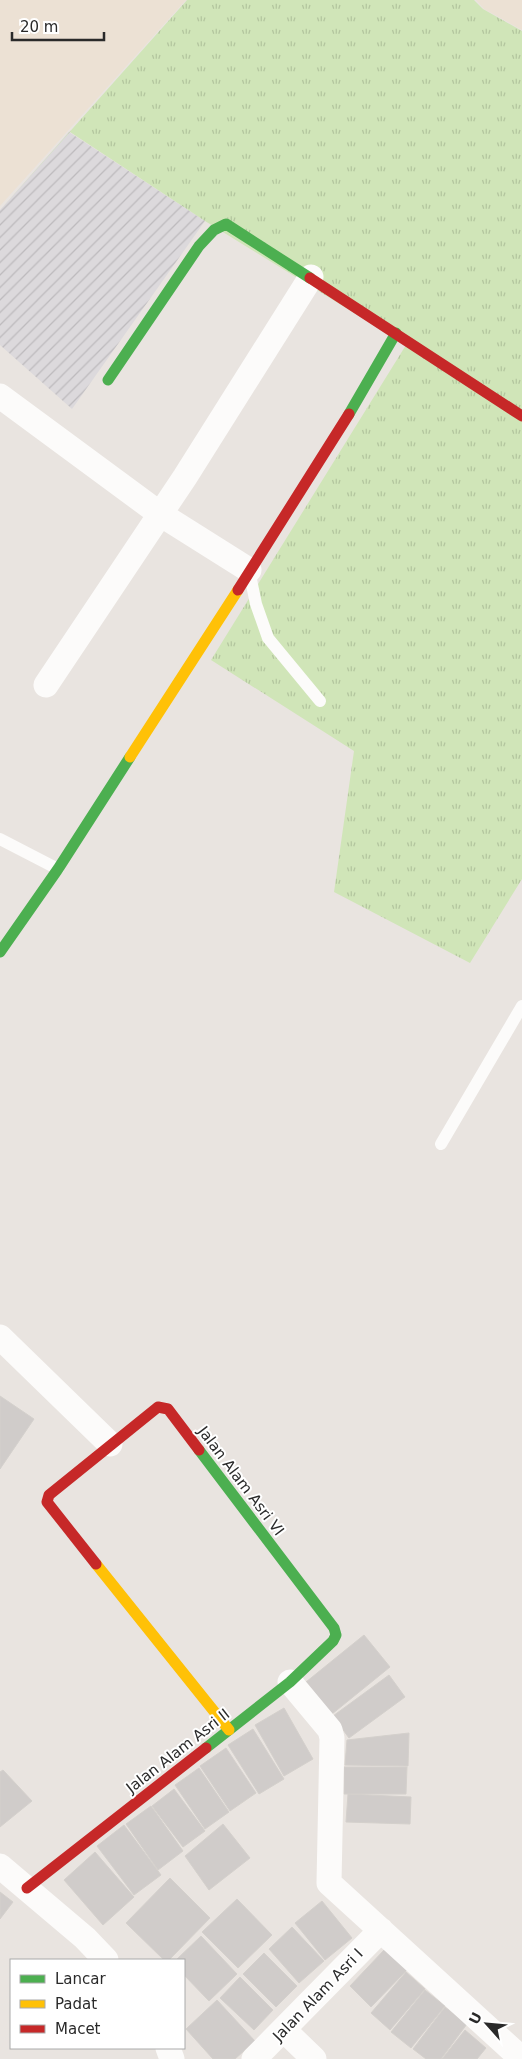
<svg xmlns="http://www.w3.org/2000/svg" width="522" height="2059" font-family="'DejaVu Sans',sans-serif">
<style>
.industrial{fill:url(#industrial-furrows)}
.education{fill:#ece1d4}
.grass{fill:url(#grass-tufts)}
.building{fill:#d0ccca;stroke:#d4d0cc}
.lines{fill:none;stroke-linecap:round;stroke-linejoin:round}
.lane{stroke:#fcfbfa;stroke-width:12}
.street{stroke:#fcfbfa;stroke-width:25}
.fast{stroke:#4caf50;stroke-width:11}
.slow{stroke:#ffc107;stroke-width:11}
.jam{stroke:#c62828;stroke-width:11}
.labels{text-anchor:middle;stroke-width:4;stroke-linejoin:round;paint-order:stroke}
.street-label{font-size:15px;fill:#2a2a2a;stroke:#fff}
</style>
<defs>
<pattern id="industrial-furrows" width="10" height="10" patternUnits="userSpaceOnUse" patternTransform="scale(1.25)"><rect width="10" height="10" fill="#dcd9dc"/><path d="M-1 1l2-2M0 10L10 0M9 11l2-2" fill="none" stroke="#bdbabd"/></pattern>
<pattern id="grass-tufts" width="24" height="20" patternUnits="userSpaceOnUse" patternTransform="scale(1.25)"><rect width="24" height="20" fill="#d0e5b8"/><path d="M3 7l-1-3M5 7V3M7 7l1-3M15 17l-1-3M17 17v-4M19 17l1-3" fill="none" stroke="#b3c59e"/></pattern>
</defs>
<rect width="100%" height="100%" fill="#e9e4e0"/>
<path class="industrial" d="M69,132L205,221L72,409L0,345V210Z"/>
<path class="education" d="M0,0H186L0,206Z
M476,0H522V30L484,9Z"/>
<path class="grass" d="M187,0H474L483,9L522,31V879L470,963L334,892L354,751L211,660L406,345L205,221L70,132L0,210Z"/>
<path class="building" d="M0,1396L34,1419L0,1469Z
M364,1635L390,1667L332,1714L306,1682Z
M389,1675L405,1697L349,1738L333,1716Z
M284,1708L313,1759L284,1776L255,1725Z
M253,1729L284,1779L259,1794L228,1745Z
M409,1733L408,1766L345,1765L347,1740Z
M226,1748L256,1793L230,1811L200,1766Z
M344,1767H407L406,1794H344Z
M199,1768L229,1812L205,1829L175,1785Z
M3,1770L32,1801L0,1827V1772Z
M174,1789L205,1831L183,1847L152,1806Z
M348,1794L411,1797L410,1824L346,1822Z
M151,1806L183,1851L158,1870L126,1824Z
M223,1824L250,1858L209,1890L185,1856Z
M124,1825L161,1875L134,1895L97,1846Z
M95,1852L134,1897L103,1925L64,1880Z
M170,1878L210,1918L169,1960H164L126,1923Z
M0,1892L13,1902L0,1919Z
M237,1899L272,1935L238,1968L202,1932Z
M322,1901L352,1938L325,1960L295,1923Z
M292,1927L324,1961L299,1983L269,1949Z
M201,1936L237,1974L209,2001L184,1975V1960H176Z
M385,1949L407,1970L371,2007L350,1986Z
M264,1953L297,1986L276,2007L243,1974Z
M406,1972L425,1989L390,2030L371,2013Z
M240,1977L273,2010L254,2030L220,1998Z
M425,1990L445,2006L411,2048L391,2032Z
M217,2000L255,2041L235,2059H213L186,2029Z
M445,2007L467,2024L441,2059H426L413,2049Z
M465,2030L486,2048L477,2059H442Z"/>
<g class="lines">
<path class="lane" d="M250,575L256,604L268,638L320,701
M0,839L58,869
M441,1144L522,1006"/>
<path class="street" d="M0,396L160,514L249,570
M46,685L185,477L311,277
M0,1337L110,1444
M290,1682L330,1730L332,1738L329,1883L522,2059
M0,1866L85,1938L106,1960
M284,2030L314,2059
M168,2048L172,2059
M254,2059L381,1930"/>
<path class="fast" d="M108,380L199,246L214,230L226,224L310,278
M349,414L396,333
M0,952L58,869L130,757
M199,1450L334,1628L336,1635L333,1641L290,1682L206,1748"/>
<path class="slow" d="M130,757L238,590
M96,1564L229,1730"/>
<path class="jam" d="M310,278L522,416
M238,590L349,414
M96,1564L47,1502L49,1495L158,1407L168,1409L199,1450
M27,1888L206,1748"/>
</g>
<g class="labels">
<g class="street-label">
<text transform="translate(241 1481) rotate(53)" y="5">Jalan Alam Asri VI</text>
<text transform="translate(178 1751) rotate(-38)" y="5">Jalan Alam Asri II</text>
<text transform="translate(318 1995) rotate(-46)" y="5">Jalan Alam Asri I</text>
</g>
</g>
<rect x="10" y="1959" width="175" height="90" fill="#ffffff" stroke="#aaaaaa"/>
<rect x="20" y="1975" width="25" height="8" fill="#4caf50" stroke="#aaaaaa"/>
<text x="55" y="1984" font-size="15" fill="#2a2a2a">Lancar</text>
<rect x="20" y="2000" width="25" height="8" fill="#ffc107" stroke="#aaaaaa"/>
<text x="55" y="2009" font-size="15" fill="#2a2a2a">Padat</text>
<rect x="20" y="2025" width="25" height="8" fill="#c62828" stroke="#aaaaaa"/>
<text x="55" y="2034" font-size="15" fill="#2a2a2a">Macet</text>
<g transform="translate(487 2024) rotate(297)" stroke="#ffffff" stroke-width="4" paint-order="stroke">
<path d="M0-4L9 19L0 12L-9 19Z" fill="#2a2a2a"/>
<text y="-8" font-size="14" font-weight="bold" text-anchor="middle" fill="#2a2a2a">U</text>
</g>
<path d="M12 32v8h92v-8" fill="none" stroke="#2a2a2a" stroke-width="2.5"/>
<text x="20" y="32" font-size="15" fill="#2a2a2a" stroke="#ffffff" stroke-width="4" paint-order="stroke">20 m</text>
</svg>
